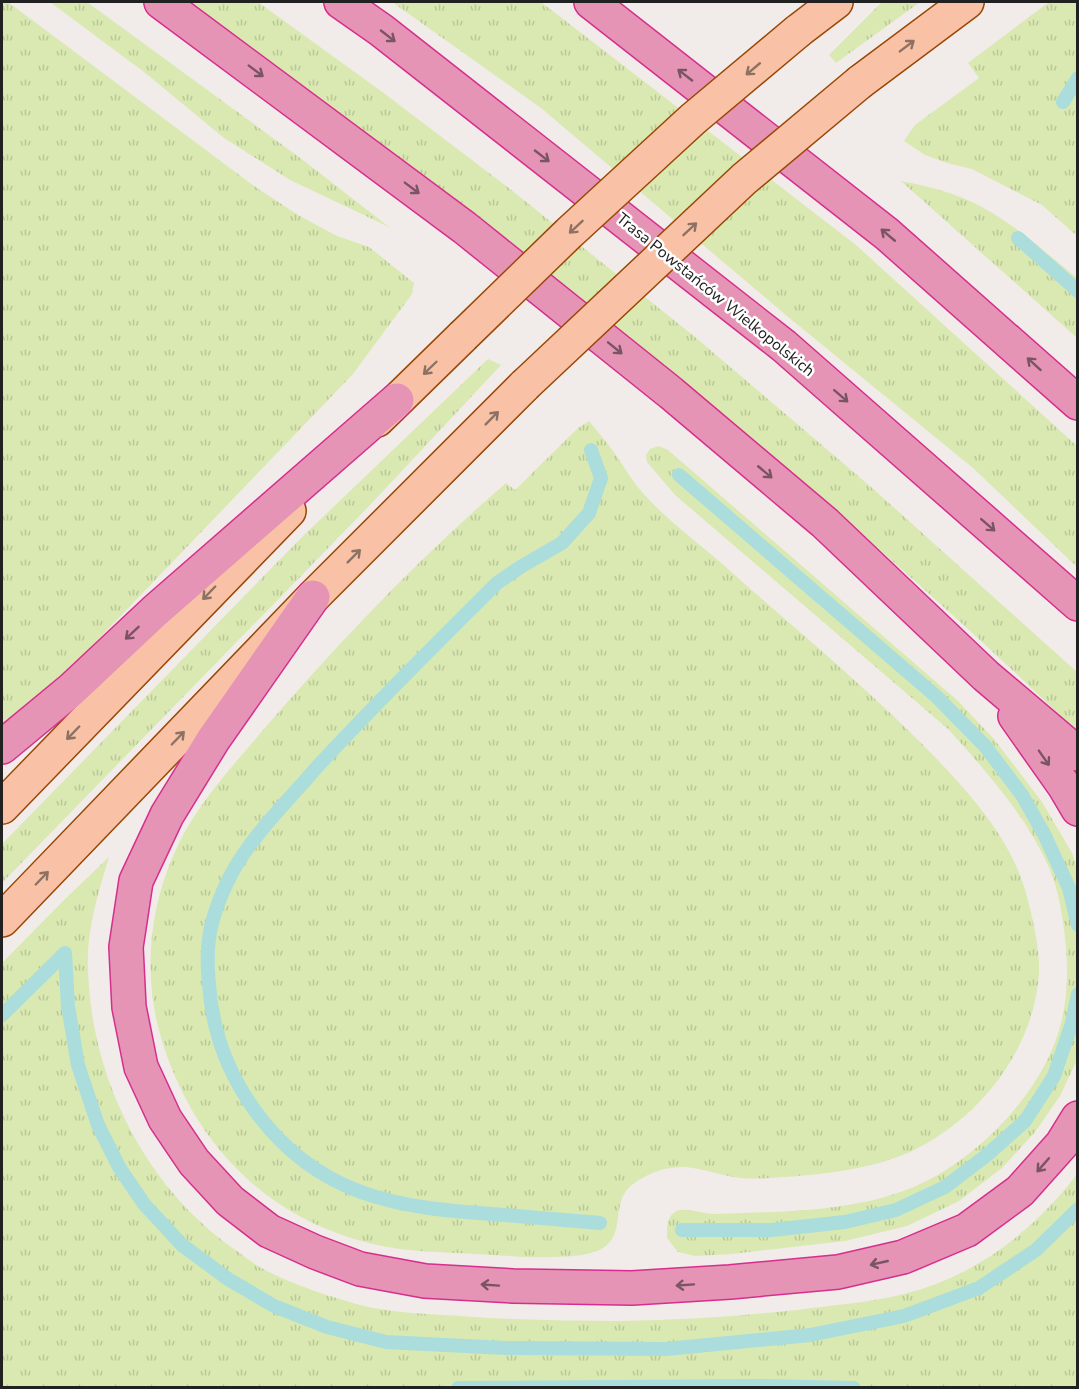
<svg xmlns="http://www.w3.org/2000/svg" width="1079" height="1389" font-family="'Nunito Sans',sans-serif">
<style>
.grass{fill:url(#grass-tufts)}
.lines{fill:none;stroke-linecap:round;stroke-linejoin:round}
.stream{stroke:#abdddd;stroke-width:14}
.primary-casing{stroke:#9a4705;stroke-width:36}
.highway-casing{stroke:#d72e8e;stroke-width:36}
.primary{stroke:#f9c2a6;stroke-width:33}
.highway{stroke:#e594b5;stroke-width:33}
.primary-bridge-casing{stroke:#9a4705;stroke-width:36;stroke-linecap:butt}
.primary-bridge{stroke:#f9c2a6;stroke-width:33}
.oneway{stroke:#795564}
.oneway2{stroke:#8d7264}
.labels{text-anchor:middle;stroke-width:5;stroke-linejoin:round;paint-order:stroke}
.street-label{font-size:16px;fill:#212121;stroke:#fff}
</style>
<defs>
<pattern id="grass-tufts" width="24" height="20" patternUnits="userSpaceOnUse" patternTransform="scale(1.5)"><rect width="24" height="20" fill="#d9e9b1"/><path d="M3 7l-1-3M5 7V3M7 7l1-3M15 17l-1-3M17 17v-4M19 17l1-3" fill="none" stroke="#bac898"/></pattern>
</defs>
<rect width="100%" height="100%" fill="#f1ece9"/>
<path class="grass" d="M2,2H8L254,186L298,215L337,236L369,247L414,283L412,294L353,374L61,678L2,724Z
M50,2H87L303,160L389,227L290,180L224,138L144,72Z
M188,2H258L385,94L510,189L695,337L871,487L1077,672V732C934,592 780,462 624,336C481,221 336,109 188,2Z
M392,2H541L856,245L1077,446V567L973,468L793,321L541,108Z
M882,2H920L836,63L829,55Z
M1049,2H1077V236L1042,205L972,169L947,163L925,155L904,141L915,125L979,78L968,63Z
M901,181C928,186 956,193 980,206C1016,225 1046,253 1077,278V338Z
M488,359L501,365L370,505L2,883V844L302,537Z
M589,421C597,431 605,440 613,451C623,464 631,480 642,492C665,518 693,539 719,561C789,624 862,683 928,750C968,791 1013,840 1027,897C1033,919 1040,951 1039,973C1034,1050 979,1120 910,1152C872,1169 826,1174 785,1177C768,1178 750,1180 734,1177C713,1174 692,1164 671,1168C658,1169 634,1180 626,1191C613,1209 624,1235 603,1248C590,1256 566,1257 552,1257C527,1258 501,1255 475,1254C441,1252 407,1252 373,1244C267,1219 194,1144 162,1041C143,981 148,912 174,854C194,807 231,768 264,729C339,642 419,558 506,483L515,490L578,428Z
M659,446L668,450L958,701L994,739L1042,802L1072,853L1077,867V1060L1060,1096L1035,1132L1002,1168L959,1201L907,1226L845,1241L732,1254L695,1256L678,1252L667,1238C667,1228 666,1216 677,1211C685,1207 707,1215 717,1214C789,1211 869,1213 934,1177C989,1147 1046,1085 1061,1023C1069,992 1068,961 1064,929C1061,907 1057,884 1047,863C1023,812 985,770 948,729L675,495L647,462L646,455L650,449Z
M109,857C98,894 86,931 88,969C91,1079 146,1189 237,1251C246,1258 255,1265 265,1270C294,1285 328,1296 360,1305C392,1313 427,1314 460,1316C514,1320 568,1321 622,1321C680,1320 739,1316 797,1310C832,1305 869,1303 904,1294C974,1277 1034,1231 1077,1174V1387H2V963L65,899Z"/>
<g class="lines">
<path class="stream" d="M1063,102L1078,78
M1018,238L1078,291
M591,450L601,478L589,513L562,543L522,566L497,583C436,644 375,704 317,767C295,793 270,817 250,845C233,867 219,896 212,923C207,942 207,965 209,984C215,1075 274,1160 361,1192C402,1207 448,1211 492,1214C528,1217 564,1220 600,1223
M679,475L937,697L985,746L1022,795L1044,834L1069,888L1078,925
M2,1015L65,953L68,1006L78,1065L98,1125L119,1167L144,1204L182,1245L228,1279L274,1306L327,1327L386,1342L506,1348L666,1349L810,1335L904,1316L979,1288L1036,1250L1078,1209
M682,1230H772L845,1222L896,1210L945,1187L987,1155L1025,1121L1054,1076L1072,1023L1078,994
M458,1388L763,1386L854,1388"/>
<g class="primary-casing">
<path id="primary" d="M798,31L836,2
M860,82L967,2
M377,420L463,336
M2,807L289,511
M2,920L313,597L525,385"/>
</g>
<g class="highway-casing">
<path id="highway" d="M161,2L465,228L671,393L825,523L986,676L1078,754
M341,2L381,30L784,346L1078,604
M591,2L887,234L1078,403
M313,597L213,740L167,815L136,881L126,947L129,1007L141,1067L165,1119L194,1162L230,1201L269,1231L315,1252L360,1269L425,1281L513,1286L632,1288L730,1282L838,1272L903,1257L967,1230L1020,1191L1062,1144L1078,1118
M1015,716L1065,787L1078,809
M2,747L72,689L155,611L397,400"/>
</g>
<use href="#primary" class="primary"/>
<use href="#highway" class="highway"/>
<g class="primary-bridge-casing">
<path id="primary-bridge" d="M463,336L569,233L693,119L798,31
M525,385L744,179L860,82"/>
</g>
<use href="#primary-bridge" class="primary-bridge"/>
</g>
<defs><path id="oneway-shaft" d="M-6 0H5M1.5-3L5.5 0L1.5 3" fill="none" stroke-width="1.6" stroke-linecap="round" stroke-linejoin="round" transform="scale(1.5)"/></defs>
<g class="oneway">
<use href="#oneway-shaft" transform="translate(388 36) rotate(38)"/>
<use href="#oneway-shaft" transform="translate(256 71) rotate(37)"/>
<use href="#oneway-shaft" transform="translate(685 75) rotate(-142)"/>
<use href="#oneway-shaft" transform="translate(542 156) rotate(38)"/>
<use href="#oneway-shaft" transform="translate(412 188) rotate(37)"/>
<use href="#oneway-shaft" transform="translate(888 235) rotate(-140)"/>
<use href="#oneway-shaft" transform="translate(615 348) rotate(39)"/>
<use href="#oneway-shaft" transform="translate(1034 364) rotate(-138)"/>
<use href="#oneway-shaft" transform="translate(841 396) rotate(41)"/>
<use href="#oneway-shaft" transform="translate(765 472) rotate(40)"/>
<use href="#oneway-shaft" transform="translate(988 525) rotate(41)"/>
<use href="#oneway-shaft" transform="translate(132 633) rotate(137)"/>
<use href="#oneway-shaft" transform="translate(1044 758) rotate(55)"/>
<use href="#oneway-shaft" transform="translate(1043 1165) rotate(131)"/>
<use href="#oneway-shaft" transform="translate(879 1263) rotate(167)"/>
<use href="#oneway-shaft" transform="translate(490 1285) rotate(-176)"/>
<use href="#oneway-shaft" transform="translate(685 1285) rotate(176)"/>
</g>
<g class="oneway2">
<use href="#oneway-shaft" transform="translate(907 46) rotate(-37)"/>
<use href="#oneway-shaft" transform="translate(753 69) rotate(140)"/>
<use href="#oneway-shaft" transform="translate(576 227) rotate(137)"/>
<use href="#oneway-shaft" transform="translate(690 229) rotate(-43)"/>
<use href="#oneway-shaft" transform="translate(430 368) rotate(136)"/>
<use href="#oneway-shaft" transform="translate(492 418) rotate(-45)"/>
<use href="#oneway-shaft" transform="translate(354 556) rotate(-45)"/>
<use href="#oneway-shaft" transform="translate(209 593) rotate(134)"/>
<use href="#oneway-shaft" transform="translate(73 733) rotate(134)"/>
<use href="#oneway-shaft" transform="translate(178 738) rotate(-46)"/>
<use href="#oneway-shaft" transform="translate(42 878) rotate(-46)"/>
</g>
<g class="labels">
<g class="street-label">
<text transform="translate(716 294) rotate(39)" y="6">Trasa Powstańców Wielkopolskich</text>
</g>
</g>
<rect width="1079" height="1389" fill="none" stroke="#212121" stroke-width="6"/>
</svg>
